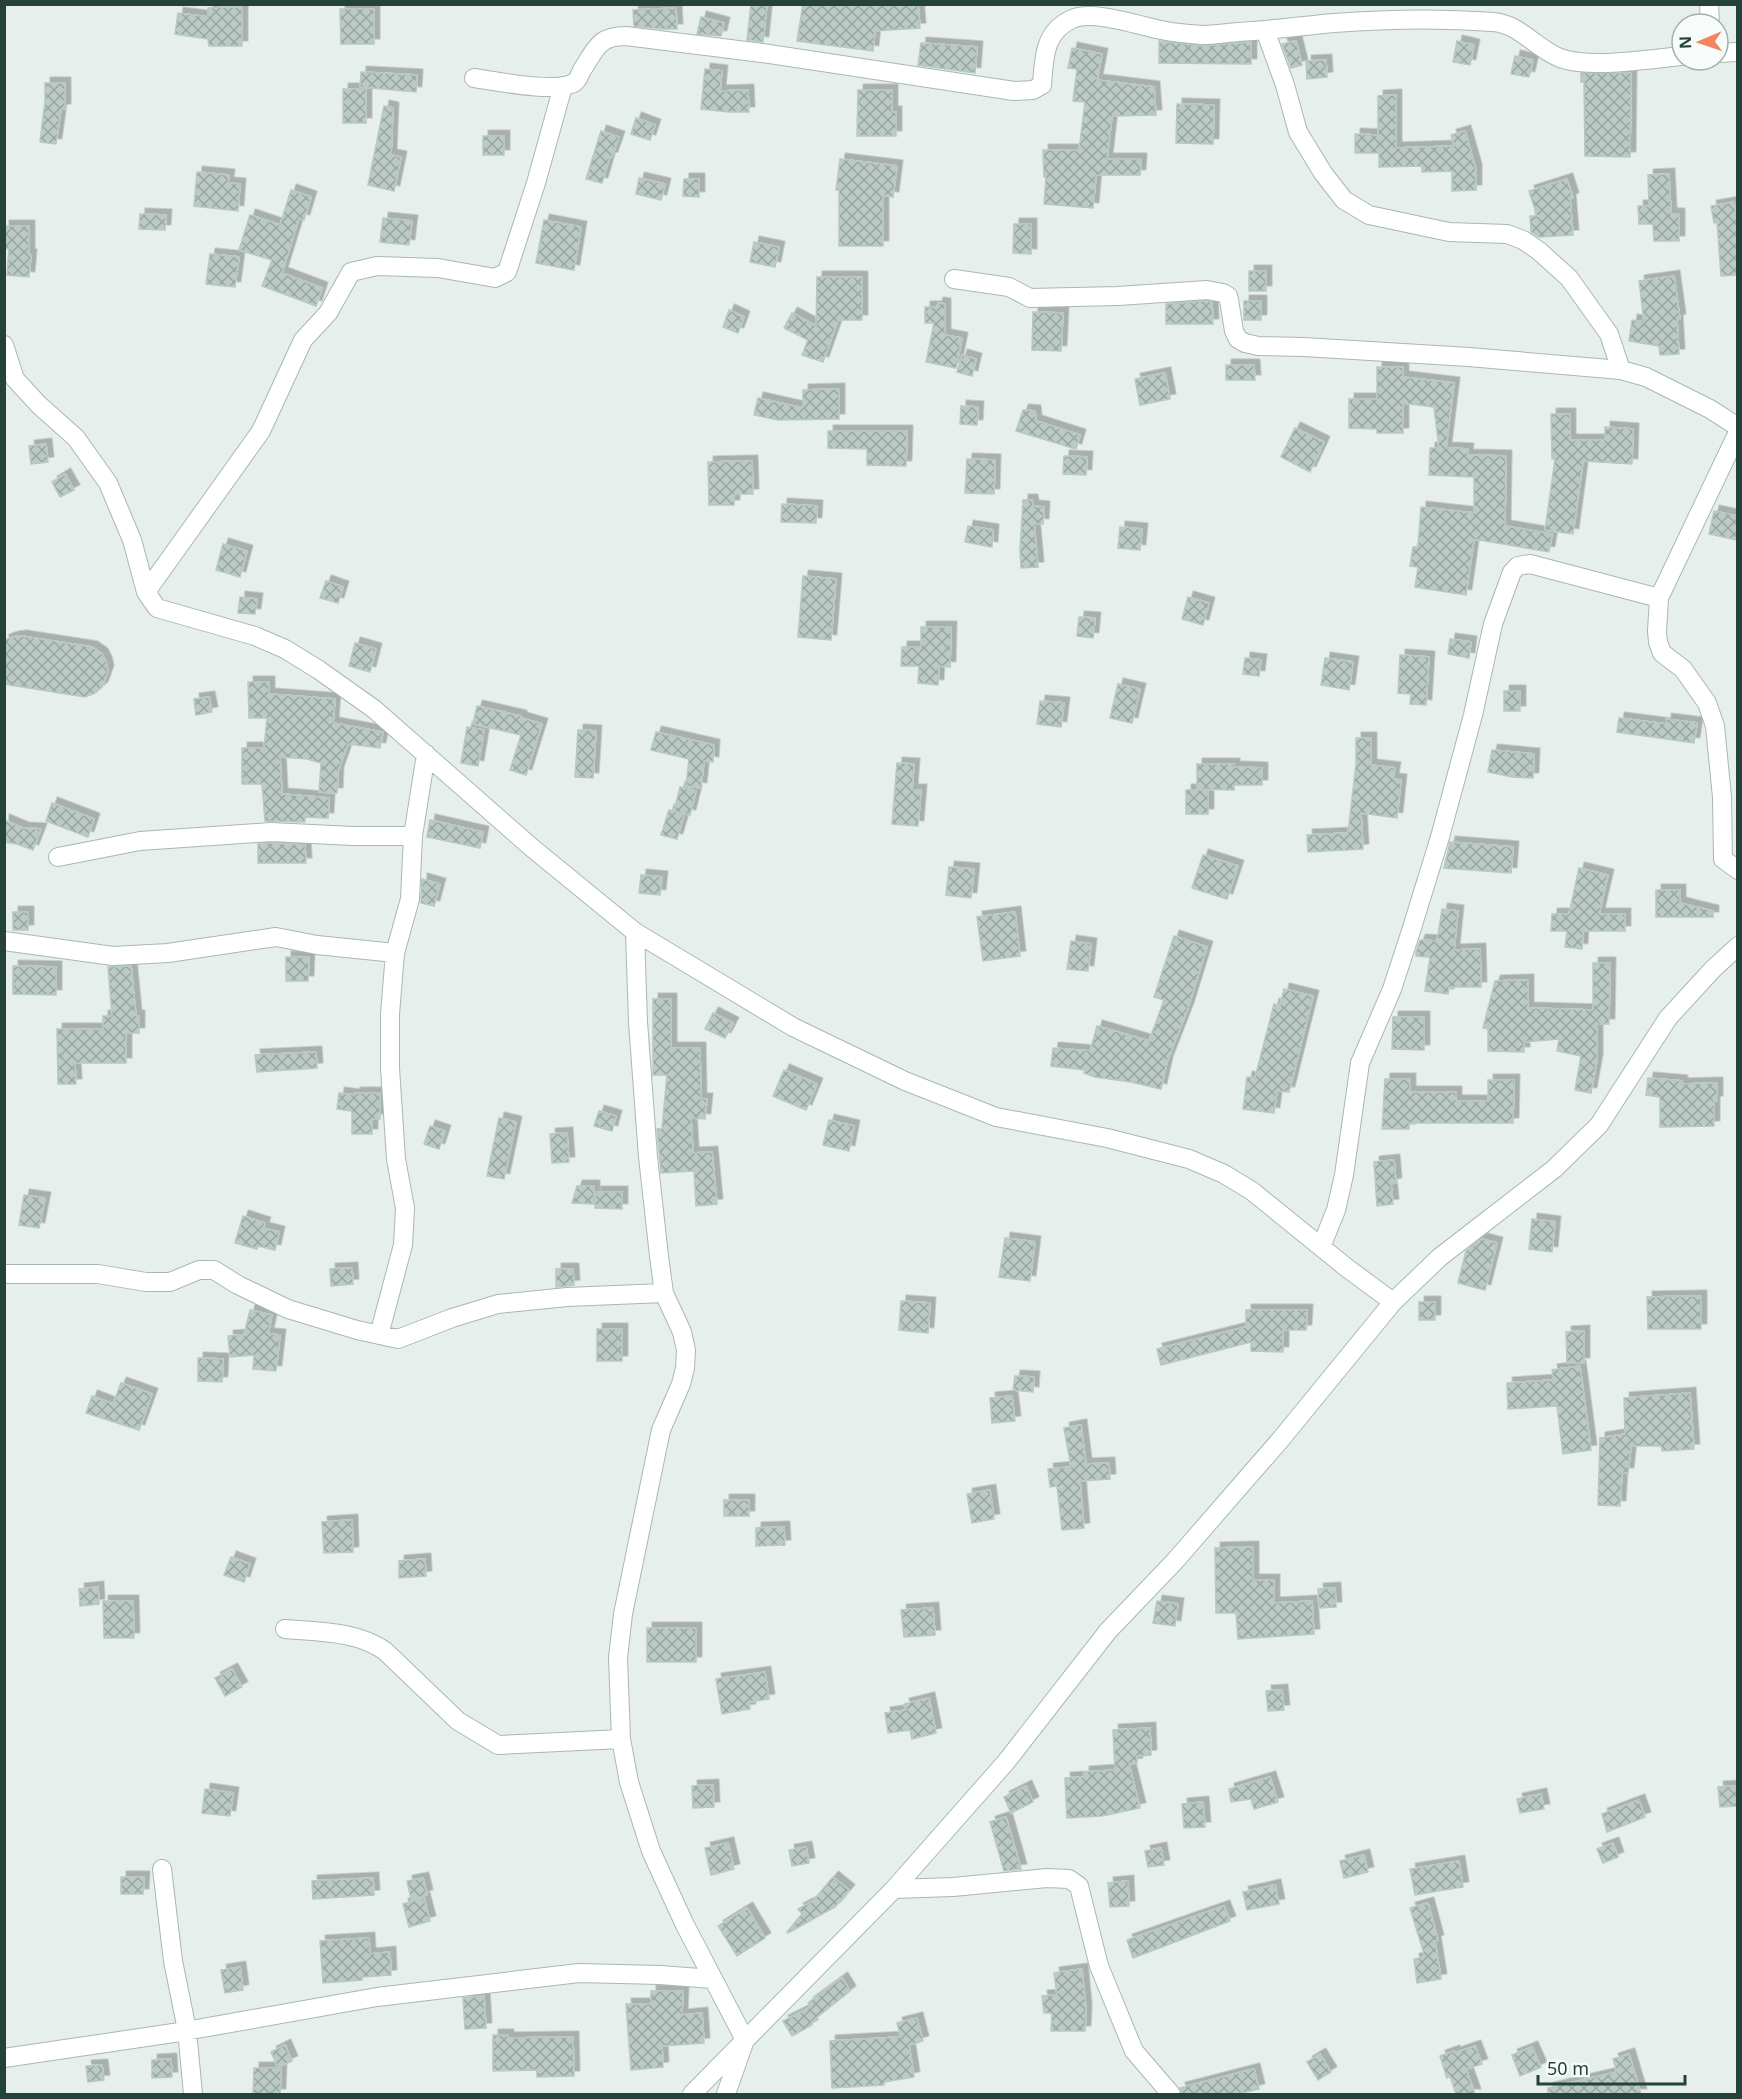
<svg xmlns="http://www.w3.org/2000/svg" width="1742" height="2099" font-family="'Noto Sans',sans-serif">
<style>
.building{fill:url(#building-cross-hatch);stroke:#b8c9c2;stroke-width:1.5;filter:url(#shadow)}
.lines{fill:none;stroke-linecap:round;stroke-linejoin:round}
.street-casing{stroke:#a8b8b2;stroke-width:20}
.secondary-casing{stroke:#a4bbb3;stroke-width:20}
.street{stroke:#fff;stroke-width:18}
.secondary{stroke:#fff;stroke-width:18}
</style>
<defs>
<pattern id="building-cross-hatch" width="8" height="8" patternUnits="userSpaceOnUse" patternTransform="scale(1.5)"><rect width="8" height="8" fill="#bbcac4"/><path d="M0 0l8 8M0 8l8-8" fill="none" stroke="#98a6a0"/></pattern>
<filter id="shadow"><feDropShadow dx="5.5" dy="-5.5" stdDeviation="0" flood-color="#0004"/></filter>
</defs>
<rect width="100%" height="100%" fill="#e6efeb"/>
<path class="building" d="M751,4H767L763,42L747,40Z
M803,4H918L920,28L875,31L873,51L797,41Z
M242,7V46H209L208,39L175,34L178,13L208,17V8Z
M676,8L677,29H663L634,26L633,10Z
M340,9H374V44H341Z
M701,17L724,23L721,36L697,34Z
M1159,41L1202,46L1251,42V64L1159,63Z
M1296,41L1302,65L1291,68L1282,44Z
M1457,41L1474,45L1470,65L1453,62Z
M921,43L977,47L975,73L918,65Z
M1072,48L1102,54L1097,80L1154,87L1156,115L1112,116L1107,159H1141L1140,175H1098L1096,176L1093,208L1044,204L1046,177H1044L1043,150H1079L1085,102L1073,101L1077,69L1068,68Z
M1515,56L1533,60L1529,77L1511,74Z
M1326,60L1327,77L1307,79L1306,61Z
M705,69L722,71L720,91L748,90L749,112H729L701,109Z
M361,72L417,75L416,92L360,87Z
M1581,73H1631L1630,157L1585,156L1584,82H1581Z
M45,83H65V109H61L56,144L40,142L45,101Z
M343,89H366V123H343Z
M858,90H892V112H896V136H857Z
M1396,95V148L1454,146L1451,135L1465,131L1476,169V190L1452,191V171L1422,172V166L1379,167V153H1355V134L1378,135V96Z
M1177,104L1214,105L1213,144L1176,143Z
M384,106L393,108L391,155L401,157L394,191L368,185Z
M636,118L655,125L650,140L631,134Z
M601,131L619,137L612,157L610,156L602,183L586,179Z
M483,136H504V155H483Z
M840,159L897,166L893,197L883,195V246H839V190H836Z
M197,172L229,175L228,183L240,184L238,211L194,206Z
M1669,174L1671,214H1679V241H1654L1653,224H1639L1638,206H1649L1648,175Z
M639,178L665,184L661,200L636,194Z
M684,179H699V197L683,196Z
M1567,179L1573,198L1570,199L1573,235L1539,237L1531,232L1530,216H1537L1529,191Z
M291,190L311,197L304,220L299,218L282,273L322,288L316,306L262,286L272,260L239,250L250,215L280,225Z
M1734,202L1737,223V275L1721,276L1717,222L1714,223L1711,206Z
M140,214L166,215L165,230L139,229Z
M383,218L412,221L409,245L380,242Z
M544,220L581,227L574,270L536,263Z
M1014,224H1031V254L1013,253Z
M4,226H29V255H31L29,277L7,275L9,248L4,250Z
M754,242L779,247L775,267L750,262Z
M210,254L239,257L235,287L206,284Z
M1249,271H1266V291H1249Z
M1674,276L1680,319L1677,320L1679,354L1660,355L1659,346L1629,341L1632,320L1644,322L1639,281Z
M817,277H862V320H838L823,362L802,355L808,340L784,328L792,313L816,326Z
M1206,301L1212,302L1213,324H1166V304Z
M1244,301H1261V320H1244Z
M938,303L945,304V335L962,338L956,368L926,362L934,323H925V307H937Z
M729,310L744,317L738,333L723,327Z
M1033,312L1063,313L1061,351L1032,350Z
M962,355L976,359L972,376L957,372Z
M1226,365H1254L1255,380H1226Z
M1377,367H1403V377L1454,383L1446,448L1468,449L1467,455L1506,456L1505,526L1552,534L1549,552L1474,539L1466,595L1415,587L1418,567L1410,566L1413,547H1418L1421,507L1474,513V477L1429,475L1430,448H1439L1434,407L1403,403V433H1377V429L1349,428V399H1377Z
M1165,373L1170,399L1140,405L1135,379Z
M839,389V419L778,420L754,415L758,398L803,408V390Z
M961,406L978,407L977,425L960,424Z
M1023,410L1035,411L1036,421L1080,435L1076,449L1016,431Z
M1551,414H1570V440H1605V427L1633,429L1632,464L1583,461L1573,534L1545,530L1555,459H1552Z
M1295,428L1324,442L1310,472L1281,457Z
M828,431H907L906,466L867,465V449L828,448Z
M46,444L48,462L31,464L29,446Z
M1064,456L1087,457L1086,475L1063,474Z
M967,459L995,460L994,494L965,493Z
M752,461L753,494H734V505H709L708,462Z
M65,474L74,490L60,497L52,482Z
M1023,500H1032L1033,506L1044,507L1043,524L1034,523L1038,567L1021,568L1020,549Z
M782,504L817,506L816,523L781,522Z
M1714,511L1737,516V540L1709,534Z
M968,526L993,530L992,547L965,542Z
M1120,527L1142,529L1140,550L1118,548Z
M223,544L247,551L240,577L216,570Z
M803,576L836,579L831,640L798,637Z
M326,581L343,587L338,603L320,598Z
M240,597L257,599L255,614L238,613Z
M1188,597L1209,603L1203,625L1182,619Z
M1079,617L1095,618L1093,638L1077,636Z
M921,627H951L950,667L939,666L938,685L918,683L919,666H901L902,647H921Z
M21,636L92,647L102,654L106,662L108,671L102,687L95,693L85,697L4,684V640L13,637Z
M1450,639L1471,642L1469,658L1448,654Z
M355,643L376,649L370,672L349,666Z
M1400,655L1429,657L1426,705L1410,704L1411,694L1398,693Z
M1245,658L1261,660L1259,676L1243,674Z
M1325,658L1353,662L1349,690L1321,685Z
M248,682H269V694L335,699L333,723L383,732L380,748L348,744L338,772L337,793L319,792L321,763L307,759L280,757L282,794L329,798L328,818L305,817V822L265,821L262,784H242V748H264L267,718H249Z
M1118,684L1140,689L1132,723L1110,718Z
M1504,691H1520V711H1504Z
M209,697L212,712L196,715L194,699Z
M1040,701L1064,703L1061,727L1037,724Z
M477,706L521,716V718L542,724L526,775L510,770L521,735L473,724Z
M1619,718L1666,724V719L1697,723L1694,743L1617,732Z
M467,727L484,730L478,766L461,763Z
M578,730L596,731L593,778L575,777Z
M656,732L714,745L713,762L704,761L701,788L686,786L689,759L651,750Z
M1356,738H1371V765L1395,768L1393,779L1401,780L1397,818L1361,813L1363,849L1308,852L1307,835L1348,833L1356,764Z
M1492,750L1534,754L1533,778L1512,777L1488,772Z
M897,763L914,764L912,790H921L918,826L892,824Z
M1197,764H1234V767L1262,768V785H1234V790L1197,789Z
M680,787L696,791L690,815L674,811Z
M1186,790H1208V814H1186Z
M52,803L94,819L88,837L46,821Z
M669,810L684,815L677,839L661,835Z
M4,820L23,828L41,829L33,850L17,844L4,842Z
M430,820L483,832L480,848L427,837Z
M1450,842L1513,847L1511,873L1444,868Z
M271,843L305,845L306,863H258V844Z
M1203,855L1238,866L1227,899L1192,888Z
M949,867L974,869L971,898L946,895Z
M1579,868L1608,875L1599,914H1625V931H1583L1582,949L1565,947L1567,931H1551L1552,914H1569Z
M641,875L662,877L660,895L639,893Z
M422,879L440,884L434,906L421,903Z
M1656,890H1680V903L1713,911V917H1656Z
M1442,909L1458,911L1454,950L1480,949L1481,987H1449L1448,994L1425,991L1430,957L1416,956V952L1420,940L1437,941Z
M13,912H28V930H13Z
M1015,912L1020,956L983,961L977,917Z
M1174,936L1207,947L1188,1008L1167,1062L1161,1089L1131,1082L1095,1077L1084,1073L1085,1070L1051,1066L1053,1048L1090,1051L1097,1026L1149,1041L1164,1000L1154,997Z
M1071,941L1091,944L1088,971L1067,969Z
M286,957H309L308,981H286Z
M1593,963H1610L1609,1024H1597V1060L1591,1093L1575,1090L1581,1056L1557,1051L1559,1039L1524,1042V1052L1488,1051V1029L1483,1028L1495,981L1528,980V1008L1593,1010Z
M13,966L56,967V995L13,994Z
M131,966L136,1016H139V1033H126V1063H75L76,1084H58L57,1029H103V1016H112L108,967Z
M1284,989L1313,996L1289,1092L1277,1091L1274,1113L1243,1109L1247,1077L1255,1078L1274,1004L1280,1006Z
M653,999H671V1048H700L701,1099H707L705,1119L691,1118L693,1153L712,1152L717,1204L696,1206L694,1171L661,1173L657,1129H662L667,1075H653Z
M713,1013L733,1023L725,1038L705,1029Z
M1393,1017H1424V1050L1392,1049Z
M316,1052L317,1068L257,1072L255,1055Z
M784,1070L817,1084L806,1110L773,1096Z
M1648,1078L1682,1081L1681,1084L1717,1083V1101H1714V1126L1660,1127V1097L1646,1095Z
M1385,1079H1410V1092H1456V1101H1488V1080H1514L1513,1123H1409V1129H1382Z
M339,1093L355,1095V1093H380V1119H372V1134H352V1111L337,1109Z
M599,1111L616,1116L612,1131L594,1126Z
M499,1118L516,1122L504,1179L487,1176Z
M829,1120L854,1126L849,1151L823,1145Z
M430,1126L445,1131L439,1149L424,1144Z
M567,1133L569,1162L552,1163L550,1134Z
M1394,1160L1396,1183L1391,1184L1393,1204L1377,1206L1374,1162Z
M577,1186H594V1204L572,1203Z
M596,1192H622V1209L595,1208Z
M24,1195L45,1198L39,1228L19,1225Z
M243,1216L265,1223L263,1228L279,1232L275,1250L258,1246L257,1249L235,1243Z
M1532,1219L1555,1222L1552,1252L1529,1249Z
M1005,1238L1035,1242L1030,1281L999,1277Z
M1482,1239L1497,1243L1485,1290L1458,1283L1466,1251Z
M352,1268L353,1284L331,1286L330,1269Z
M556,1269H573L574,1285L556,1287Z
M1701,1296V1329H1648L1647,1297Z
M901,1301L930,1303L928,1333L899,1330Z
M1419,1302H1435V1320H1419Z
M250,1310L272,1315L268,1334L280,1335L276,1371L253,1369L254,1355L230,1357L228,1336L244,1335Z
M1246,1310H1307L1306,1330H1283V1352L1251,1351V1342L1161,1365L1157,1349L1246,1327Z
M597,1329H622V1361H597Z
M1584,1331V1363H1567L1566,1332Z
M198,1358L223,1359L222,1382L198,1381Z
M1580,1366L1591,1450L1563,1454L1557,1406L1508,1409L1507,1383L1554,1380L1552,1370Z
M1015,1376L1034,1377L1033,1392L1013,1390Z
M121,1383L152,1394L139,1430L86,1413L92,1396L113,1404Z
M1690,1393L1694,1449L1662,1451L1661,1446H1631L1628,1473H1622L1620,1506L1598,1505L1600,1438L1625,1434L1624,1398Z
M1012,1396L1015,1421L992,1423L990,1398Z
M1081,1425L1086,1464L1109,1463L1110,1479L1080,1481L1084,1528L1062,1530L1057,1486L1050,1487L1048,1469L1071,1467L1064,1428Z
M990,1490L994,1519L972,1523L967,1494Z
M724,1500H749V1516H724Z
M352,1520L353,1552L324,1553L322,1522Z
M784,1527L785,1545L756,1546V1528Z
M1253,1547V1580H1274V1603L1312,1601L1314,1634L1238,1639L1236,1613H1216L1215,1548Z
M231,1557L250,1564L244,1582L224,1575Z
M425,1559L426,1576L399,1578V1561Z
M98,1587L99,1604L80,1606L79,1589Z
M1335,1588L1336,1607L1319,1608L1318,1589Z
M103,1601H133L134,1638H104Z
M1157,1601L1178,1604L1175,1626L1153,1623Z
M933,1608L935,1635L904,1637L901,1610Z
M647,1628H696V1662H647Z
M232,1669L242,1687L225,1696L215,1678Z
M765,1672L769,1699L749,1702L750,1709L722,1714L716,1679Z
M1282,1690L1284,1710L1268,1711L1266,1691Z
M929,1698L936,1733L912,1739L910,1730L888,1733L885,1713L906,1710L904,1704Z
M1150,1728L1151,1755L1137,1756V1763L1129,1764L1140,1808L1102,1816L1067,1818L1065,1778L1084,1777V1772L1115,1770L1113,1730Z
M1270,1777L1278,1802L1254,1809L1251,1799L1231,1802L1229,1789Z
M713,1785L714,1807L693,1808L692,1786Z
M1026,1786L1033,1802L1011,1813L1004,1797Z
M1737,1786V1806L1720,1807L1718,1787Z
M205,1789L233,1793L230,1816L202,1813Z
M1541,1794L1544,1809L1520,1813L1517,1799Z
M1639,1800L1645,1817L1607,1832L1602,1814Z
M1203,1802L1205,1827L1184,1828L1182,1804Z
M1006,1817L1021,1869L1004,1871L990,1822Z
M728,1843L734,1869L711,1875L705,1848Z
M1613,1843L1618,1857L1603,1863L1597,1849Z
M806,1847L809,1863L792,1866L789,1850Z
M1161,1848L1164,1865L1148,1867L1145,1851Z
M1364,1855L1368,1872L1344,1878L1340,1861Z
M1459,1861L1463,1887L1415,1895L1410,1869Z
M121,1877H144L143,1894H121Z
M833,1877L849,1890L835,1907L788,1933L787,1932L802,1914L798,1909L813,1901Z
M373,1878L374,1895L313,1899L312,1881Z
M423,1878L427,1895L411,1899L407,1881Z
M1128,1881L1129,1906L1110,1907L1108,1883Z
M1275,1885L1279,1904L1247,1910L1243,1892Z
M424,1898L430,1921L409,1927L403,1904Z
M1428,1903L1438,1940L1435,1941L1441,1979L1417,1983L1414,1959L1425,1957L1410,1908Z
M1224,1906L1230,1921L1133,1958L1127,1940Z
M747,1908L765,1938L737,1956L718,1926Z
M369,1938L370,1954L390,1952L391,1975L362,1977V1980L323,1983L320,1941Z
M240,1967L243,1990L225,1993L221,1970Z
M1082,1969L1086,2009L1085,2031H1051L1052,2013H1044L1042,1996L1057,1995L1054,1973Z
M842,1978L850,1991L811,2022L812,2025L792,2036L783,2021L811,2007L808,2003Z
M651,1991H683L682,2015L702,2013L704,2043L662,2046L663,2067L631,2070L626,2004H651Z
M484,1996L486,2028L465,2029L463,1998Z
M917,2018L923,2041L909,2045L914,2077L884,2082V2085L832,2088L830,2041L901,2037L897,2023Z
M493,2035H508V2038L573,2037L574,2076L537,2077V2070L493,2071Z
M285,2045L292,2061L278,2067L271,2052Z
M1475,2046L1482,2064L1466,2069L1475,2094H1456L1450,2076L1447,2078L1440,2056L1454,2051L1455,2053Z
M1532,2047L1541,2067L1520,2076L1512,2055Z
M1320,2054L1331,2072L1318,2080L1307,2062Z
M1629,2054L1641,2094H1548V2088L1617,2072L1613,2059Z
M171,2059L172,2077L152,2078V2060Z
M102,2065L104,2080L88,2082L86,2066Z
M254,2068H281L280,2094H253Z
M1254,2069L1259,2089L1238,2094H1182L1180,2088Z"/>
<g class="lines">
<g class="street-casing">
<path id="street" d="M1709,4L1710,24
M1265,30L1285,85L1298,132L1323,173L1344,200L1369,215L1449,232L1507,234L1523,240L1539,251L1569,278L1609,334L1621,370
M1718,53L1738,52
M474,78C495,81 559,94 575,82C578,80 580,74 582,70C596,49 598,36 626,36L762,53L1014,91L1033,90L1042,85C1044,57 1044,32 1072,19C1093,9 1143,27 1166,31C1177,33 1190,34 1202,35C1214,35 1226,33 1238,32C1270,30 1302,26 1334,23C1386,19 1440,18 1493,22C1520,24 1535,48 1560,58C1590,69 1649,59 1682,56
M954,279L1009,287L1030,298L1118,296L1207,290L1223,293L1228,296L1229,300L1234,331L1238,339L1245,343L1258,346L1304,347L1469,357L1621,370L1646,377L1710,409L1738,427
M4,345L15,379L39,405L76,438L108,483L132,540L146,592L157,608L255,636L285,649L319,670L374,709L531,847L635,932L793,1027L905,1081L996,1117L1107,1138L1189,1159L1224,1174L1252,1191L1347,1268L1393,1302
M1738,432L1659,598L1657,631L1658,642L1662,653L1683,669L1707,703L1715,726L1722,797L1723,859L1738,870
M146,592L261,431L303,340L328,313L351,272L377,266L438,268L495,278L507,272L536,183L563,86
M58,857L140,841L271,832L353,836H413
M635,932L638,1022L648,1157L659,1256L664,1293L682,1332L686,1350L685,1368L681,1384L661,1430L623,1614L618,1658L621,1739L629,1782L651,1851L684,1923L745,2040L726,2094
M4,941L113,956L168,953L276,937L317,945L395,953
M1321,1247L1336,1210L1344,1175L1360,1063L1392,989L1411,931L1440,837L1473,715L1493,624L1512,572L1518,566L1530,564L1659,598
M4,1274H98L146,1282H170L199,1270H214L238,1285L288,1309L357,1330L398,1339L452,1318L498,1304L567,1297L664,1293
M379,1335L403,1245L405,1208L396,1159L390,1068V1014L395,953L410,899L413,836L426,754
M285,1629C318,1632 357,1631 385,1651L458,1721L498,1745L621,1739
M162,1869L173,1961L187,2030L193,2094
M894,1889L953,1887L1047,1878L1069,1879L1079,1886L1099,1966L1134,2051L1171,2094
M4,2058L180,2032L377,1997L579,1973L660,1975L713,1979"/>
</g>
<g class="secondary-casing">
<path id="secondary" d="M692,2094L894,1889L1006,1762L1108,1631L1175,1561L1281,1439L1393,1302L1440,1257L1554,1169L1599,1125L1668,1018L1713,969L1738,946"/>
</g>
<use href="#street" class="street"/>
<use href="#secondary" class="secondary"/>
</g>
<rect width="1742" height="2099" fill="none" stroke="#24423a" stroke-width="12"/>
<g transform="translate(1700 42) rotate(268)"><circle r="28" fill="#f7fbf9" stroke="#a3b1ad" stroke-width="1.5"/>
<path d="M0-4.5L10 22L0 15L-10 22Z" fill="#f4845f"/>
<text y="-9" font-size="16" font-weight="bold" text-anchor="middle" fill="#24423a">N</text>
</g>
<path d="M1538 2075v9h147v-9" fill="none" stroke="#24423a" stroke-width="3"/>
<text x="1547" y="2075" font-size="18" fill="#24423a" stroke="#f7fbf9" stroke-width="4.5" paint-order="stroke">50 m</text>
</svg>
